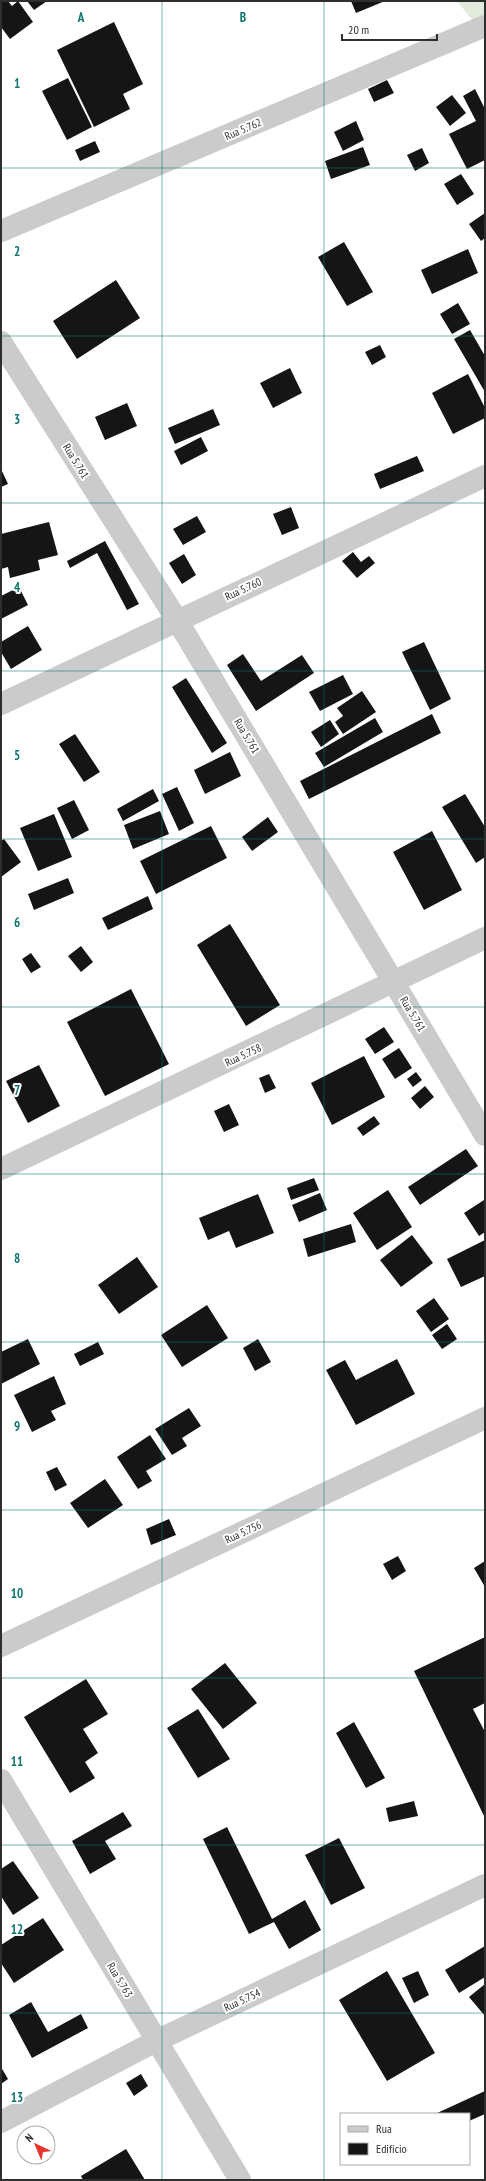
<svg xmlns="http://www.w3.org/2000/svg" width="486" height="2181" font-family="'PT Sans Narrow',sans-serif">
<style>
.green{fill:#e3ecdc}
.building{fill:#151515}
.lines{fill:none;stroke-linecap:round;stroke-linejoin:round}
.minor{stroke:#cbcbcb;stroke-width:22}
.grid{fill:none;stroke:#0f766e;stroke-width:1;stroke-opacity:0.55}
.labels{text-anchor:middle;stroke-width:4;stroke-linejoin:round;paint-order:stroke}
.street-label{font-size:11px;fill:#2e2e2e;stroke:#fff}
.grid-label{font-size:13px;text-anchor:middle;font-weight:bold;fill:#0f766e;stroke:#fff;stroke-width:4;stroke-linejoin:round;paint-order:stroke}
</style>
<rect width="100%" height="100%" fill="#fff"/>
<path class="green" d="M457,1H485V36Z"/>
<path class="building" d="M1,1H8L12,6L18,1L33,22L10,39L1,27Z
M27,1H47L34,10Z
M351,1H385L356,13Z
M114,22L143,84L123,94L130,109L94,127L57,50Z
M68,78L92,127L67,140L42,91Z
M387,80L394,93L374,102L368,89Z
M475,89L485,109V160L467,169L449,134L476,121L463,96Z
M452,95L466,113L450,126L436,107Z
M356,121L364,140L343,151L334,132Z
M95,141L100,152L80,161L75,150Z
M363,147L370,165L331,179L325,161Z
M422,148L429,163L415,171L407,155Z
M461,174L474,194L457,205L444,184Z
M485,213V238L481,241L469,224Z
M344,242L373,292L347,306L318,257Z
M468,249L478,273L432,294L421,270Z
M116,280L140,318L77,359L53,321Z
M458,303L470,324L452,334L440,314Z
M470,330L485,356V392L454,339Z
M380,345L386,357L372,365L365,352Z
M290,368L302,393L273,408L260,383Z
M468,374L485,408V418L453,434L432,393Z
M127,403L137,426L105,440L95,417Z
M213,409L220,425L175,444L168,428Z
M201,437L208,451L181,465L174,451Z
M417,456L424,471L380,489L374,474Z
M1,469L8,484L1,487Z
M291,507L299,528L282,535L273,514Z
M197,516L206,532L183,545L173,529Z
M49,522L58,555L38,560L40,570L10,578L8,567L1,569V534Z
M105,541L139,604L127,610L97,553L70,568L67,561Z
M353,552L361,562L369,556L375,563L357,578L342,561Z
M184,554L196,575L182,584L169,563Z
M19,587L28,605L1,619V596Z
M28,626L42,650L11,669L1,652V642Z
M424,642L451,699L430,710L402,652Z
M243,654L261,681L302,655L314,673L256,711L227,665Z
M343,675L353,694L320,711L309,692Z
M186,678L227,743L212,753L172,687Z
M362,691L376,712L343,734L335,722L343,716L337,708Z
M432,714L441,733L309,799L300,781Z
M375,718L383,732L324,767L315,753Z
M330,720L339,734L321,747L311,732Z
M75,734L100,772L84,782L59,744Z
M230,752L241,776L205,794L194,770Z
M177,787L194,823L179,831L162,794Z
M153,789L159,801L123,821L117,809Z
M465,794L485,827V857L476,863L442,807Z
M74,800L89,830L72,839L57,808Z
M160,811L169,834L133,849L124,825Z
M54,814L72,857L38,871L20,828Z
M268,817L278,832L252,851L242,837Z
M211,826L227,858L156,894L140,861Z
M432,831L462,890L424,910L393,852Z
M4,839L21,862L1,877V841Z
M68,878L74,893L34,910L28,894Z
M148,896L153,909L108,930L102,918Z
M230,924L280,1005L246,1026L197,945Z
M81,946L93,962L81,972L68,956Z
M31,953L41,967L31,973L22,959Z
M131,989L169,1064L105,1096L67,1022Z
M384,1027L394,1042L375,1054L365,1039Z
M399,1048L412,1068L395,1079L382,1059Z
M364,1056L385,1097L332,1125L311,1083Z
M39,1065L60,1106L28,1123L6,1081Z
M416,1072L422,1080L413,1087L407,1079Z
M269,1074L276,1088L265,1093L259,1078Z
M425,1086L434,1097L420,1109L411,1098Z
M229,1104L239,1125L224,1132L214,1111Z
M374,1116L380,1124L363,1136L357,1128Z
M466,1149L478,1166L420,1205L408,1187Z
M314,1178L319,1190L291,1200L287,1188Z
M388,1190L412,1227L377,1250L353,1213Z
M320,1193L327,1210L299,1222L292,1205Z
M258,1194L274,1233L236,1248L229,1231L208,1240L199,1218Z
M484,1200L485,1232L479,1236L464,1213Z
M351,1224L356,1242L308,1257L303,1239Z
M412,1235L433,1263L401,1287L380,1260Z
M485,1240V1276L461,1287L447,1259Z
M137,1257L158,1287L119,1314L98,1285Z
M434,1298L449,1319L431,1332L416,1311Z
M207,1305L228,1338L182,1367L161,1335Z
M447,1324L457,1339L442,1349L432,1335Z
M28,1339L40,1364L1,1384V1352Z
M258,1339L271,1362L255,1371L243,1348Z
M98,1342L104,1354L80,1366L74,1354Z
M397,1359L415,1394L356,1425L326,1370L345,1360L356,1380Z
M54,1376L66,1404L51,1411L56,1420L32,1432L14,1395Z
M189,1408L201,1426L182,1438L187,1446L172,1455L155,1429Z
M150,1435L166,1459L146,1471L152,1481L138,1489L117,1457Z
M57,1467L67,1485L55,1491L46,1472Z
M105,1479L123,1505L88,1528L70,1503Z
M169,1519L176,1535L151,1545L146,1529Z
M398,1556L406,1571L392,1580L383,1564Z
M485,1561V1587L474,1568Z
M485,1637V1703L473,1709L485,1732V1818L414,1671Z
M225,1663L257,1703L223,1729L191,1689Z
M86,1679L108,1714L83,1729L98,1753L85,1762L95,1778L70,1793L24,1717Z
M198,1709L230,1759L198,1778L167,1728Z
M354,1722L385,1778L366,1788L336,1733Z
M414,1801L418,1816L389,1822L386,1808Z
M123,1812L132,1826L105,1841L116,1859L90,1874L72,1841Z
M227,1827L272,1919L305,1900L321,1930L289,1949L274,1922L249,1934L203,1839Z
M339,1838L365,1888L331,1905L305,1855Z
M13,1861L39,1898L13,1915L1,1896V1869Z
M43,1918L64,1950L14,1983L1,1963V1945Z
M485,1946V1977L459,1993L445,1970Z
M387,1971L435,2053L387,2081L339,2000Z
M418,1971L429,1995L414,2003L402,1978Z
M485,1984V2016L469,1997Z
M31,2002L48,2032L81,2014L88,2028L32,2058L9,2015Z
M1,2067L8,2079L1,2084Z
M141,2074L148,2086L134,2096L126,2083Z
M485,2091V2114L469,2121V2114H435Z
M126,2149L145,2180H83L81,2176Z"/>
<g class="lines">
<path class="minor" d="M1,231L485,26
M1,342L177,620L485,1135
M1,704L485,476
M1,1169L485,938
M1,1646L485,1418
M1,1780L240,2180
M1,2122L156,2041L485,1885"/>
</g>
<path class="grid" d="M162,1V2180M324,1V2180M1,168H485M1,336H485M1,503H485M1,671H485M1,839H485M1,1007H485M1,1174H485M1,1342H485M1,1510H485M1,1678H485M1,1845H485M1,2013H485"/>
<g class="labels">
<g class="street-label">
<text transform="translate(243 129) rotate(-23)" y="4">Rua 5.762</text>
<text transform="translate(76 461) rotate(58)" y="4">Rua 5.761</text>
<text transform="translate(243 589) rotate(-25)" y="4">Rua 5.760</text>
<text transform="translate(247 736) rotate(59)" y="4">Rua 5.761</text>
<text transform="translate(413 1014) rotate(59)" y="4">Rua 5.761</text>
<text transform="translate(243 1055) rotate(-25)" y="4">Rua 5.758</text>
<text transform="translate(243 1532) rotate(-25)" y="4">Rua 5.756</text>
<text transform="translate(120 1980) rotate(59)" y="4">Rua 5.763</text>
<text transform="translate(242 2000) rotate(-25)" y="4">Rua 5.754</text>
</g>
</g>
<g class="grid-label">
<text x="81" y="22">A</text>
<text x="243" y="22">B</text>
<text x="17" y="88">1</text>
<text x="17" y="256">2</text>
<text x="17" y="424">3</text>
<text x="17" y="592">4</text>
<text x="17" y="760">5</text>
<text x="17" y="927">6</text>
<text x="17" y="1095">7</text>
<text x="17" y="1263">8</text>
<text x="17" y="1431">9</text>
<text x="17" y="1598">10</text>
<text x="17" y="1766">11</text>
<text x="17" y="1934">12</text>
<text x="17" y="2102">13</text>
</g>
<rect width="486" height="2181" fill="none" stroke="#2e2e2e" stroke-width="4"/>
<rect x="340" y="2113" width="130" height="52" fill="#ffffff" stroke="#ababab"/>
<rect x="348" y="2126" width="20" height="6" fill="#cbcbcb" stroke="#ababab"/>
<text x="376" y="2133" font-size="12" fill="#2e2e2e">Rua</text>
<rect x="348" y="2143" width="20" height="12" fill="#151515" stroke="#ababab"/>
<text x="376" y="2153" font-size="12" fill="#2e2e2e">Edifício</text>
<g transform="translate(36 2145) rotate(316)"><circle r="19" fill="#ffffff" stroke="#ababab"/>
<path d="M0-3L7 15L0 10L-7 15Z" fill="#e9332d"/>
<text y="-6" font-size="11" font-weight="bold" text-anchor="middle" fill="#2e2e2e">N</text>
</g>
<path d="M342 34v6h95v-6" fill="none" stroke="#2e2e2e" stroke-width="2"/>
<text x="348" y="34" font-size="12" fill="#2e2e2e" stroke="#ffffff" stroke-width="3" paint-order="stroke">20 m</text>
</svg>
